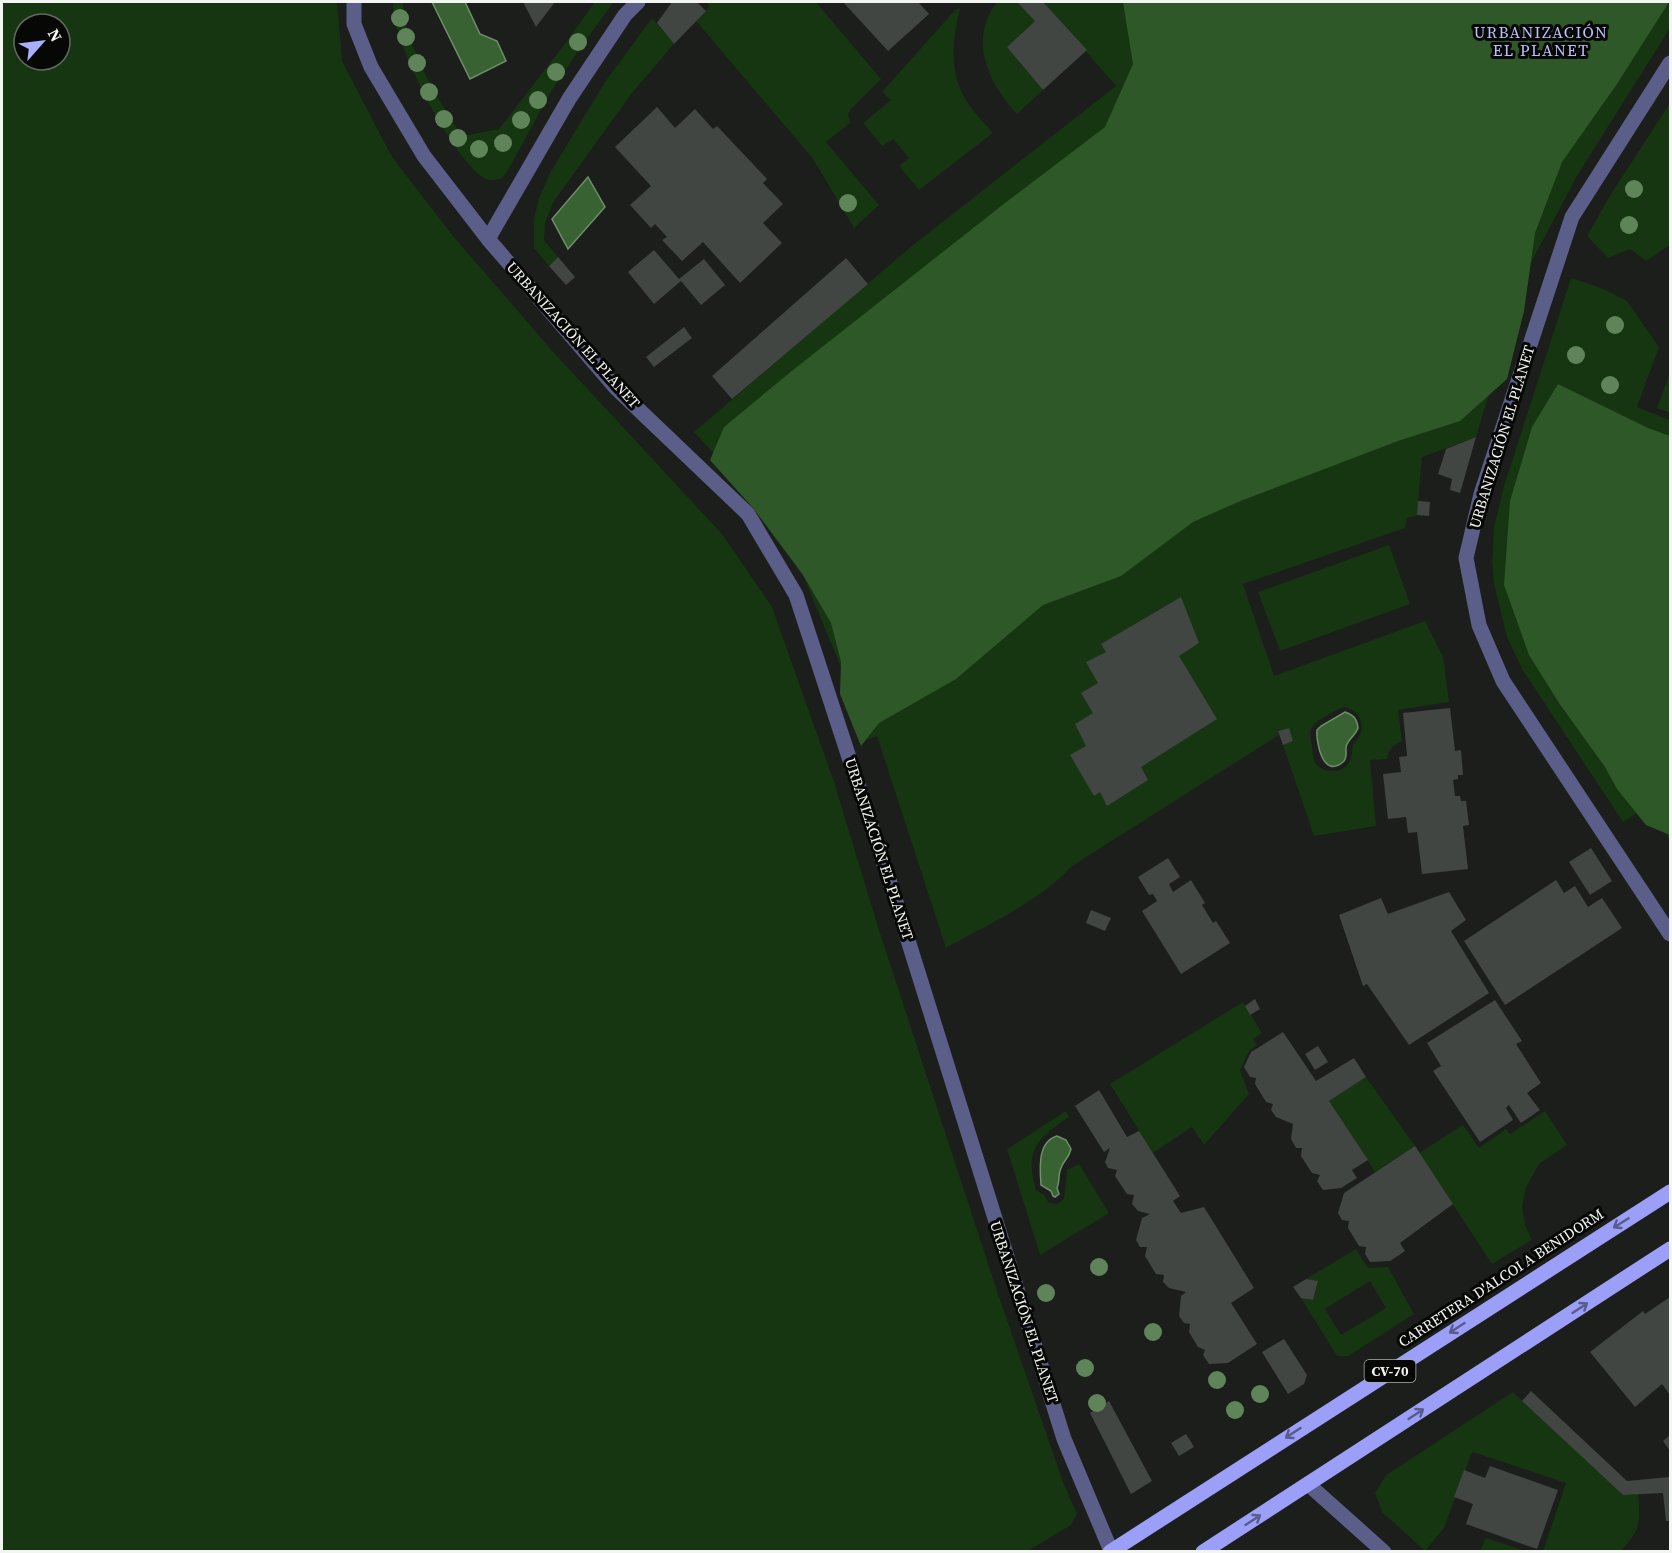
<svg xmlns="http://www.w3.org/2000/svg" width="1672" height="1553" font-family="'Source Serif 4',serif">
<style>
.green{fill:#153610;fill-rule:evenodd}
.forest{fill:#2e5828}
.water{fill:#386232;stroke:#708e6c;stroke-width:1.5}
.building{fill:#424642}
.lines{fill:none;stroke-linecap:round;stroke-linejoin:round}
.street{stroke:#5b5e88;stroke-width:15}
.primary{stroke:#9b9ff8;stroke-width:15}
.tree{fill:#60845a}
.oneway{stroke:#585b8b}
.labels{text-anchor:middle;stroke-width:6;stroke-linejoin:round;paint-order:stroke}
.shield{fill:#070806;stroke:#acaeab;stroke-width:1.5}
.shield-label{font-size:14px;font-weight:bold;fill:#f3f5f2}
.street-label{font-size:15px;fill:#f3f5f2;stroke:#070806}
.neighbourhood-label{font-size:16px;letter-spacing:1.5px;fill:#bbc0f9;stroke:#070806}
</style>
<rect width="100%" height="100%" fill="#1b1e1a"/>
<path class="green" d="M2,2H337L342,61L392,157L453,236L556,355L722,534L772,607L834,782L878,927L998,1294L1063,1482L1077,1514L1071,1525L1026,1552L2,1551ZM24,24H60V60H24Z
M393,2H403C402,38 440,106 463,136L499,129L564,45L595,2H614L585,41L550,93L507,172L502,178C496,180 490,182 484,178C451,157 391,40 393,2Z
M706,2H816L881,79L851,109L848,114L850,123L826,142L879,205L854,228L813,159L696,21L710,6Z
M997,2H1017L1035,21L1007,47L1043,90L1017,114C988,83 968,39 997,2Z
M1043,2H1670V28L1577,176L1532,261L1519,293L1476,437L1422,457L1417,515L1407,518L1405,528L1243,584L1274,676L1425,621L1443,657L1449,702L1398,710L1402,741C1393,745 1389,749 1387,759L1370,760L1376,826L1314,836L1283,745L1293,741L1288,728L1278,731L1279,735L1072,866C1039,902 988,924 946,948L877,736L867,740L847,682L803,575L746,488L694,432L913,245L1116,86ZM1344,707C1363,711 1368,732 1353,744C1352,751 1352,761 1346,766C1339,774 1322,772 1316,764C1312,758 1313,752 1312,746C1311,739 1309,733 1312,727C1317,720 1336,710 1344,707Z
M960,8C953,39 948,70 966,100C973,112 984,122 993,133L919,190L899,166L909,158L893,139L882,146L863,123L891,100L882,92L955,10Z
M652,18L674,44L632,93L554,201L545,222L544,240L558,257L549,266L534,248V219L539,198L550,173L605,82Z
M1670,103V245L1646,261L1630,249L1608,258L1587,236L1611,194Z
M1571,278L1601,288L1627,301L1659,347L1637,407L1670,420V841L1648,806L1623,822L1522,669L1507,637L1494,584L1492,562L1494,527L1504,486Z
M1670,372V413L1657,408Z
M1389,545L1410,604L1280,651L1258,592Z
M1243,1002L1262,1033L1253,1039L1257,1045L1249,1051L1240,1070L1249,1094L1204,1145L1192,1127L1153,1153L1110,1084Z
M1366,1077L1415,1146L1375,1172L1329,1101Z
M1066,1111L1069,1117C1038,1138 1024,1149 1036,1190L1044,1195L1049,1203L1057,1204L1064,1199L1067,1170L1079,1164L1109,1213L1040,1255L1007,1149Z
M1545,1111L1567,1145L1539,1164L1526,1187L1522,1206L1525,1225L1532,1240L1492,1264L1419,1153L1463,1125L1479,1148L1506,1129L1510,1134Z
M1356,1249L1368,1268L1388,1267L1414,1314L1348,1356H1337L1301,1298L1313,1300L1318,1282L1306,1279ZM1370,1281L1386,1308L1341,1335L1325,1309Z
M1513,1392L1623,1495L1638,1494C1640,1523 1642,1528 1621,1551H1543L1566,1483L1472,1452L1444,1528L1425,1551L1382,1512L1375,1493L1386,1475Z
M1486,1538L1525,1551H1480Z"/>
<path class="forest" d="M1123,2H1669L1617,84L1562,162L1535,233L1524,311L1507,379L1460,421L1398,441L1238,502L1193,522L1121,576L1043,605L956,679L879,723L861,746L840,694L841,662L831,623L803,575L753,508L710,460L724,427L793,370L1005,203L1105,127L1133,64Z
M1558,384L1648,428L1670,436V835L1646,825L1617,789L1605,767L1559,703L1529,655L1504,585L1510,501L1532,427Z"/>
<path class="water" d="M432,2H465L480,34L497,41L506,61L470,79Z
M588,177L605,207L568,249L552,219Z
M1345,712C1354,715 1357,719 1358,728C1356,734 1350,738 1347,744C1344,750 1349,757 1343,762C1323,779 1316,743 1317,730L1321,726Z
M1057,1136L1066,1140L1071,1149C1069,1158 1064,1160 1061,1168C1058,1174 1060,1181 1057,1188L1059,1194L1055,1197L1053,1196L1051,1191L1041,1185C1040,1169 1037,1142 1057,1136Z"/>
<path class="building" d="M523,2H555L536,27Z
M672,2H697L706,11L674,44L657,23Z
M843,2H918L929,14L888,51Z
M1017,2H1043L1087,50L1043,90L1007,47L1035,21Z
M657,107L675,128L695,109L713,129L717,126L767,179L763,183L783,204L763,223L782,243L740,283L703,242L682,261L662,240L667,237L655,224L651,228L630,205L651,186L615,147Z
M654,250L679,279L704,259L725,285L701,305L681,281L654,304L628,272Z
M558,257L575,277L566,285L549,266Z
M846,258L868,284L732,399L712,376Z
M684,327L692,338L654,367L646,357Z
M1476,437L1460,493L1450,490L1452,479L1438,474L1446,449Z
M1418,501L1430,502L1429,516L1417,515Z
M1181,597L1199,643L1179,656L1217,719L1141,767L1148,780L1107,806L1100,792L1094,796L1070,755L1086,746L1075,724L1093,713L1081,693L1098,683L1086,662L1106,652L1101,644Z
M1450,708L1455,751L1461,750L1463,775H1458V779L1453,780L1455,796H1460L1461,801H1466L1469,825L1463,826L1468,869L1422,874L1417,832L1408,833L1406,817L1388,819L1383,774L1401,772L1399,757L1407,756L1403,713Z
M1289,728L1293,741L1283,745L1278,731Z
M1591,848L1612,881L1590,895L1569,862Z
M1168,858L1180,877L1169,884L1173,892L1191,880L1205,903L1202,905L1213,923L1216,921L1230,943L1181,974L1142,911L1157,901L1153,894L1149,895L1138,877Z
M1556,880L1564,893L1575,886L1588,907L1602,898L1622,928L1505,1005L1464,941Z
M1449,892L1466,920L1451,931L1489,993L1409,1045L1367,984L1363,986L1339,915L1381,898L1388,914Z
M1091,910L1111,918L1105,931L1086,923Z
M1255,999L1260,1009L1250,1015L1245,1006Z
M1495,1000L1522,1041L1516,1044L1541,1083L1527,1093L1540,1110L1521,1123L1509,1105L1506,1108L1513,1120L1480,1142L1433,1071L1441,1066L1427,1043Z
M1283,1032L1316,1081L1354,1058L1366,1077L1329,1101L1368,1160L1352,1170L1357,1178L1341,1188L1323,1190L1317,1181L1320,1175L1312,1173L1301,1156L1302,1148H1296L1291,1139L1293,1124L1276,1117L1271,1110L1273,1104L1266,1102L1255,1084L1256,1078L1250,1077L1244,1067L1251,1052Z
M1318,1046L1328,1062L1315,1070L1305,1054Z
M1099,1090L1127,1137L1139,1131L1180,1196L1173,1201L1181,1213L1204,1207L1254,1288L1231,1303L1257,1344L1228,1363L1209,1364L1203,1355L1205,1350L1198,1347L1189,1332L1190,1324L1184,1323L1179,1316L1181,1296L1186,1292L1169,1288L1163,1282L1164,1275L1156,1274L1145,1256L1147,1247H1140L1136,1240L1142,1218L1150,1214L1138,1211L1132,1204L1134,1195L1127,1194L1115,1176L1117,1170L1108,1168L1105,1162L1110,1148L1104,1152L1075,1106Z
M1415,1146L1453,1204L1400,1243L1405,1251L1390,1261L1370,1262L1365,1254L1366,1247L1359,1246L1348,1228L1349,1221L1342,1220L1338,1213L1344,1193Z
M1306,1279L1318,1281L1313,1300L1301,1298L1293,1287Z
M1670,1297V1395L1662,1384L1635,1407L1590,1352L1643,1311L1645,1314Z
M1284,1339L1307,1375L1304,1384L1288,1394L1262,1352Z
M1531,1391L1627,1481L1670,1477V1521H1666L1663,1493L1623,1495L1522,1401Z
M1109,1401L1152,1481L1131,1494L1090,1413Z
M1186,1434L1194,1447L1179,1456L1171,1443Z
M1670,1435V1451L1663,1441Z
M1490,1466L1558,1490L1537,1549L1466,1524L1473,1504L1454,1497L1464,1470L1485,1478Z"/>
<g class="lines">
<path class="street" d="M354,2V24L371,67L424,156L488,239L616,388L748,514L796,595L892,889L1064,1439L1111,1551
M1670,63L1572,217L1481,494L1466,558L1479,625L1503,681L1670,934
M488,239L569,99L625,15L638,2
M1308,1484L1384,1552"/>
<path class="primary" d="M1110,1552L1670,1192
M1203,1552L1670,1249"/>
</g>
<g class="tree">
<circle cx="400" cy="18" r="9"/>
<circle cx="406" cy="37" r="9"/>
<circle cx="578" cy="42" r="9"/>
<circle cx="417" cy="63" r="9"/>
<circle cx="556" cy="72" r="9"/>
<circle cx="429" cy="92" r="9"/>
<circle cx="538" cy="100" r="9"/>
<circle cx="444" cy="119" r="9"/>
<circle cx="521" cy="120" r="9"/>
<circle cx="458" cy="138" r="9"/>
<circle cx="503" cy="143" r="9"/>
<circle cx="479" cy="149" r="9"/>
<circle cx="1634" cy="189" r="9"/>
<circle cx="848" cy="203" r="9"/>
<circle cx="1629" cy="225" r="9"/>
<circle cx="1615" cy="325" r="9"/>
<circle cx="1576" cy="355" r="9"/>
<circle cx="1610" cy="385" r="9"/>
<circle cx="1099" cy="1267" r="9"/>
<circle cx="1046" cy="1293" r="9"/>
<circle cx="1153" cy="1332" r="9"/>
<circle cx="1085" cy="1368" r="9"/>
<circle cx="1217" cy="1380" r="9"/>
<circle cx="1260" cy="1394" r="9"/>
<circle cx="1097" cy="1403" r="9"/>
<circle cx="1235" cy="1410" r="9"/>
</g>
<defs><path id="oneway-shaft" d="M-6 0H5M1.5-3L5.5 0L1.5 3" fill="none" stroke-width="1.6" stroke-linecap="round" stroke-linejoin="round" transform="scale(1.5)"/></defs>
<g class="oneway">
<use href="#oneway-shaft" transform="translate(1621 1223) rotate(148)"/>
<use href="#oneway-shaft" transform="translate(1580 1308) rotate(-33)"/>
<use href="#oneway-shaft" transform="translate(1457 1328) rotate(147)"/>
<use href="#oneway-shaft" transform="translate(1416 1414) rotate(-33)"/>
<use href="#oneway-shaft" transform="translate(1293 1433) rotate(147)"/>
<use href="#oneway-shaft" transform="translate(1253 1520) rotate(-33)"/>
</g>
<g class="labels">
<rect class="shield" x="1364.5" y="1360" width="51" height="22" rx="4.5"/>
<g class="shield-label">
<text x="1390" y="1376">CV-70</text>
</g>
<g class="street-label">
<text transform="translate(573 335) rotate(48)" y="5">URBANIZACIÓN EL PLANET</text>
<text transform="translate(1502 437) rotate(-73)" y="5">URBANIZACIÓN EL PLANET</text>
<text transform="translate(879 849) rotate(72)" y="5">URBANIZACIÓN EL PLANET</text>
<text transform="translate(1501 1278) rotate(-33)" y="5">CARRETERA D'ALCOI A BENIDORM</text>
<text transform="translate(1024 1312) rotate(72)" y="5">URBANIZACIÓN EL PLANET</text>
</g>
<g class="neighbourhood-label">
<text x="1541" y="38">URBANIZACIÓN<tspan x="1541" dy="18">EL PLANET</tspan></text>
</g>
</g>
<rect width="1672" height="1553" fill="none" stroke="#f3f5f2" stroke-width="6"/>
<g transform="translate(42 42) rotate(62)"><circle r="28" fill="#070806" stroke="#656764" stroke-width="1.5"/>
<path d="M0-4.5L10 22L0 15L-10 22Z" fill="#aaaffb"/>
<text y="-9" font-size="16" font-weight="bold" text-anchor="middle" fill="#f3f5f2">N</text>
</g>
</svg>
